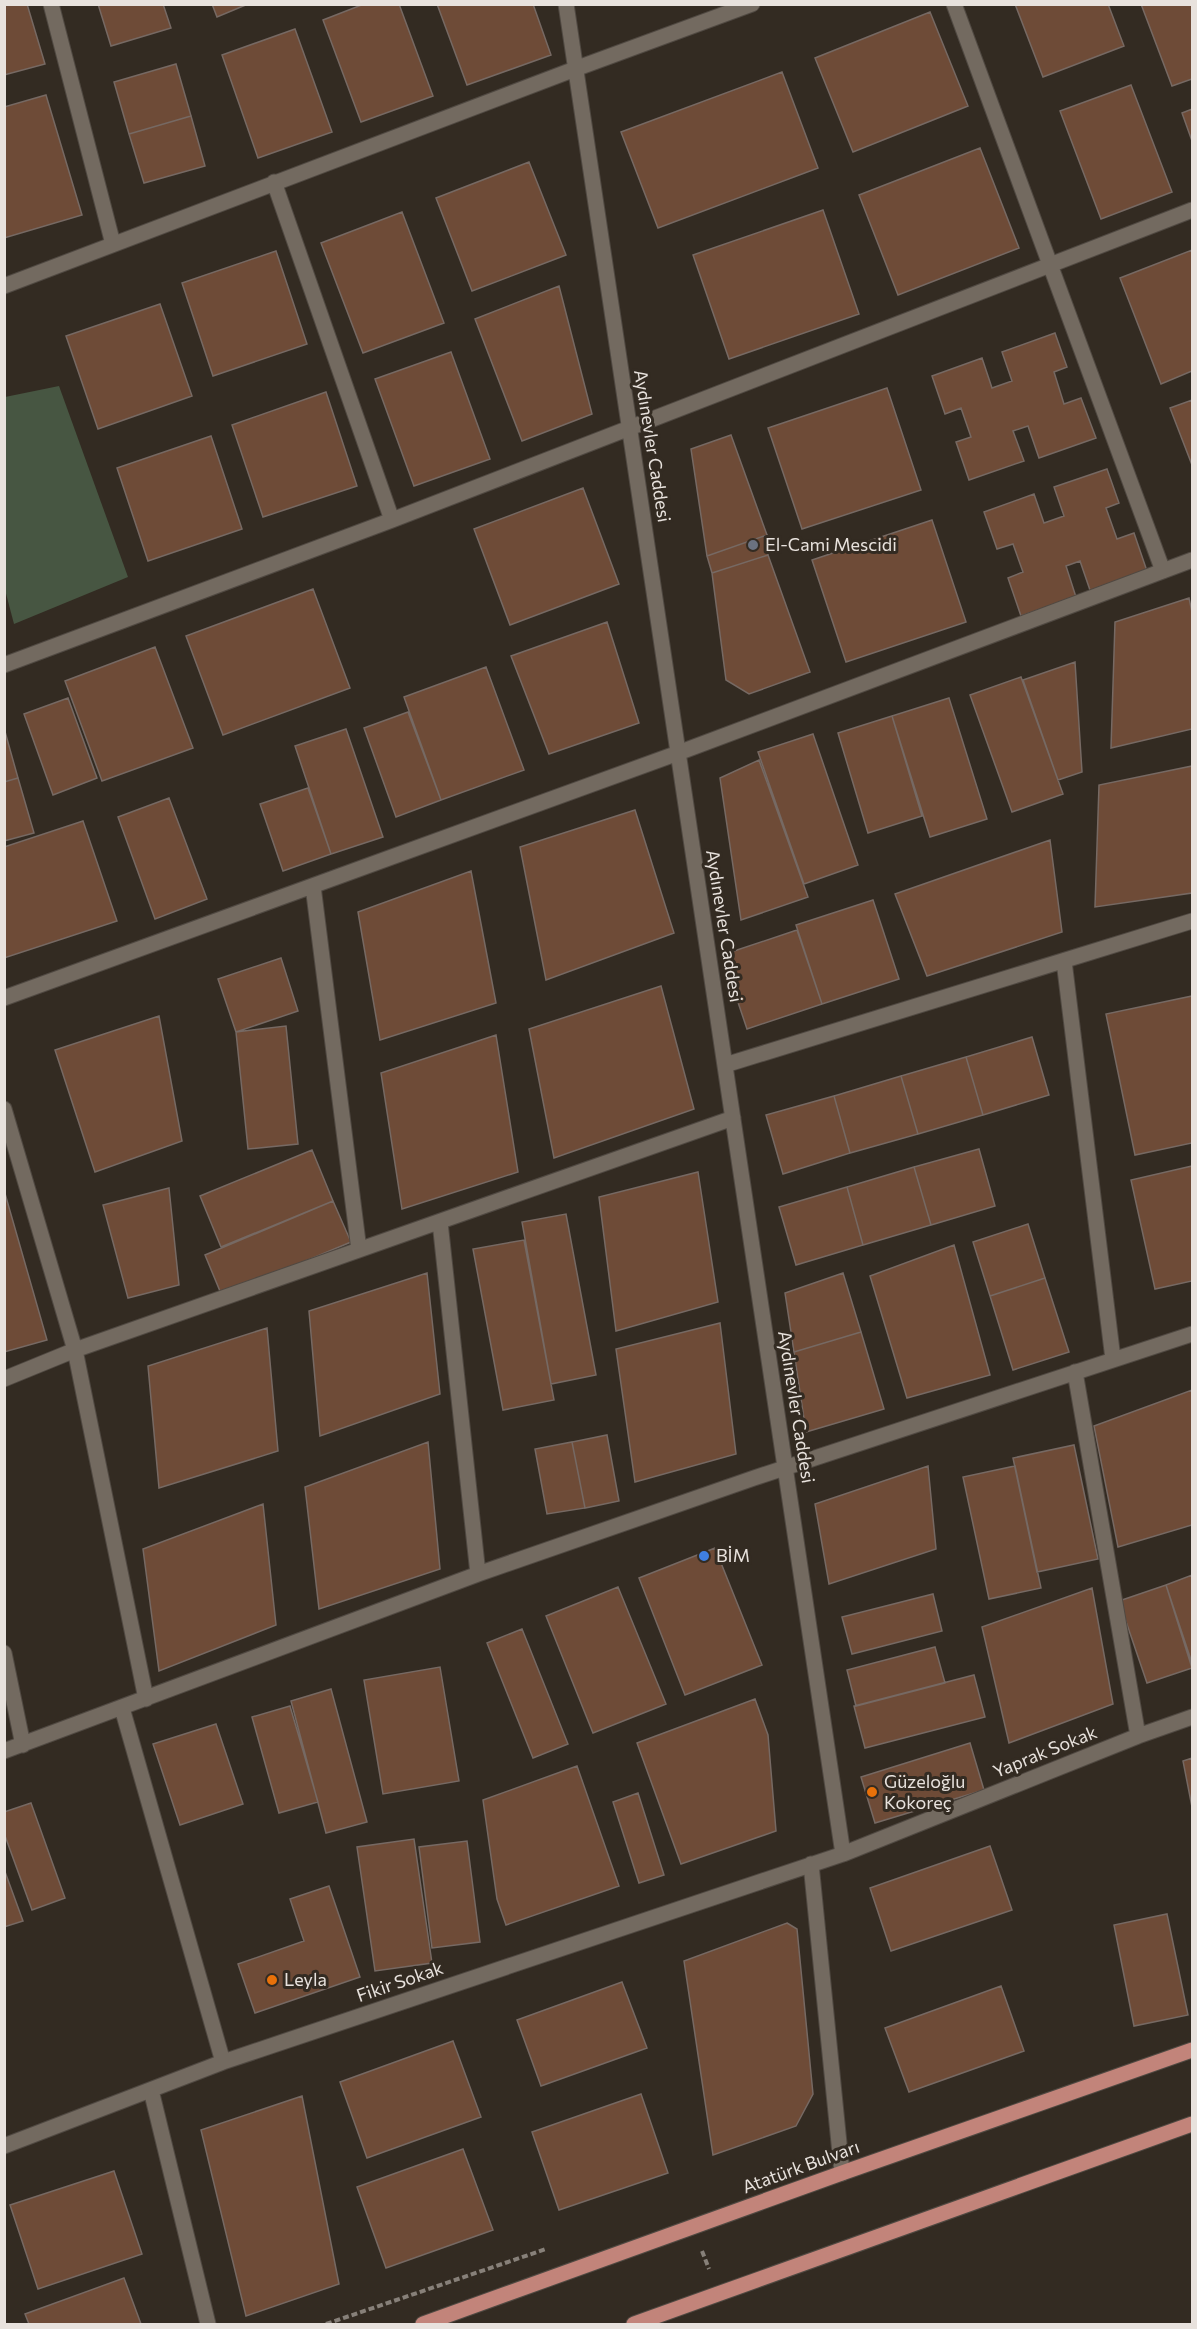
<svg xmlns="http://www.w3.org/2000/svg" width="1197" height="2329" font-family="Commissioner,sans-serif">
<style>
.green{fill:#475642}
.building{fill:#6e4b37;stroke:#766963;stroke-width:1.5}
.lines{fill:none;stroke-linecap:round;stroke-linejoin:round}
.street-casing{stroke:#504942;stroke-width:17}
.primary-casing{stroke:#504942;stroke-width:17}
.path{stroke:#878079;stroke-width:4;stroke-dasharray:6 3;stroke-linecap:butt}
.street{stroke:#736a60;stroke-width:15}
.primary{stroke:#c2847a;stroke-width:15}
.worship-dot{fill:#6b7280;stroke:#332b22;stroke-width:2}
.shop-dot{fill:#3f7fe0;stroke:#332b22;stroke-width:2}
.food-dot{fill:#e8710a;stroke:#332b22;stroke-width:2}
.labels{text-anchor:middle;stroke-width:6;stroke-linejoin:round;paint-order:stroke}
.street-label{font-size:18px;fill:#e8e2dd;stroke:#332b22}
.poi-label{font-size:18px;fill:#e8e2dd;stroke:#332b22;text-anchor:start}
</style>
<rect width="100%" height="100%" fill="#332b22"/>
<path class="green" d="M59,386L128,577L14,624L4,586L5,397Z"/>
<path class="building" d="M4,4H27L45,64L4,75Z
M98,4H163L171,28L111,46Z
M212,4H248L217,17Z
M364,4H399L433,96L361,122L323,20Z
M437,4H533L551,55L467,85Z
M1015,4H1108L1124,46L1043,77Z
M1141,4H1192V79L1172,86Z
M930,12L968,106L853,152L815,58Z
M295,29L332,132L258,158L222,55Z
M176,64L191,116L129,134L114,82Z
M782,72L818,168L658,228L621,132Z
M1131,85L1172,192L1101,219L1060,111Z
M46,95L82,215L4,238V107Z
M1192,109V141L1182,113Z
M191,116L205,166L144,183L129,134Z
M980,148L1019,248L898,295L859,195Z
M529,162L566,255L472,291L436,198Z
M823,210L859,314L729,359L693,255Z
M402,212L444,323L363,353L321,243Z
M1192,250V371L1161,384L1120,278Z
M276,251L307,344L213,376L182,283Z
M559,286L592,414L522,441L475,319Z
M160,304L192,396L98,429L66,336Z
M1055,333L1067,367L1054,372L1064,404L1081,398L1096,438L1039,458L1028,426L1013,431L1024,461L969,480L956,442L971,437L961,408L945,414L932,376L982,358L992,388L1012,381L1002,352Z
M451,352L490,459L414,486L375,379Z
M887,388L921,490L802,529L768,428Z
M326,392L357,486L263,517L232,425Z
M1192,400V465L1170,408Z
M731,435L767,535L707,556L691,449Z
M211,436L242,529L148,561L117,468Z
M1107,469L1119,503L1106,508L1117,539L1134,533L1148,574L1091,593L1080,561L1066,566L1076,597L1021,616L1008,578L1023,572L1013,544L997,549L984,512L1034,494L1044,523L1064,516L1054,487Z
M583,488L619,584L510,625L474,529Z
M932,520L966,622L846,662L812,560Z
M767,535L768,555L712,573L707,556Z
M768,555L810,672L749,694L726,680L712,573Z
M313,589L350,688L223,735L186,636Z
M1189,598L1192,612V729L1111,748L1115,622Z
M607,622L639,723L549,754L511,656Z
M155,647L193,748L102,781L65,681Z
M1075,662L1082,772L1058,780L1023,680Z
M486,667L524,770L441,800L404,697Z
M1021,677L1063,794L1012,812L970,695Z
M68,698L97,778L53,795L24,714Z
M949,698L987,819L930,837L892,716Z
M408,712L441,800L396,817L364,728Z
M892,716L922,816L868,833L838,733Z
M4,728L18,778L4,782Z
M346,729L383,837L331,854L295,746Z
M813,734L858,865L804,884L758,752Z
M759,760L808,897L741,920L720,778Z
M1192,766V893L1095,907L1099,785Z
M18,778L34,833L4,841V782Z
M308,788L331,854L283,871L260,804Z
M169,798L207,899L155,919L118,817Z
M635,810L674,933L546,980L520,847Z
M83,821L117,921L4,958V847Z
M1050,840L1062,932L927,976L895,894Z
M471,871L496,1003L380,1040L358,912Z
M873,900L899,979L822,1004L796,925Z
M797,930L822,1004L747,1029L722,955Z
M281,958L298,1011L236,1032L218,979Z
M661,986L694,1109L554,1158L529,1029Z
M1192,996V1143L1135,1155L1106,1014Z
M159,1016L182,1141L95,1172L55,1050Z
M286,1026L298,1144L248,1149L236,1032Z
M496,1035L518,1172L402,1209L381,1073Z
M1032,1037L1049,1095L983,1115L966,1057Z
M966,1057L983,1115L918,1134L901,1076Z
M901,1076L918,1134L850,1153L834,1096Z
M834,1096L850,1153L783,1174L766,1115Z
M979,1149L995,1206L931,1225L914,1167Z
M312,1150L333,1201L221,1247L200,1196Z
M1192,1166V1281L1155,1289L1131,1180Z
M914,1167L931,1225L863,1245L847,1187Z
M698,1172L718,1302L616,1331L599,1197Z
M847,1187L863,1245L796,1265L779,1207Z
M169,1188L179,1285L128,1298L103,1205Z
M4,1190L47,1340L4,1352Z
M333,1201L351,1242L222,1296L205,1255Z
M566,1214L596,1375L551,1384L522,1222Z
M1028,1224L1045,1278L990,1296L973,1242Z
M524,1240L554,1400L503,1410L473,1249Z
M954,1245L990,1375L907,1398L870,1276Z
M427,1273L440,1394L320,1436L309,1311Z
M843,1273L861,1332L794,1352L785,1293Z
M1045,1278L1069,1352L1013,1370L990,1296Z
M720,1323L736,1454L635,1482L616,1349Z
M267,1328L278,1451L159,1488L148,1366Z
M861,1332L884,1409L806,1432L794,1352Z
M1192,1390V1525L1118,1547L1094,1426Z
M607,1435L619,1501L585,1508L572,1442Z
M428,1442L440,1569L319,1609L305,1487Z
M572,1442L585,1508L547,1514L535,1449Z
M1074,1445L1098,1559L1037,1572L1013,1458Z
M928,1466L936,1549L829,1584L815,1504Z
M1015,1466L1041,1588L989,1599L963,1477Z
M263,1504L276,1625L159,1671L143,1549Z
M715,1548L762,1665L685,1695L639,1578Z
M1192,1575V1663L1166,1585Z
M1166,1585L1192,1668L1147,1683L1119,1601Z
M618,1587L666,1704L593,1733L546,1616Z
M1092,1588L1113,1704L1009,1743L982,1627Z
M933,1594L942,1631L852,1654L842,1617Z
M522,1629L568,1744L533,1758L487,1643Z
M935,1647L945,1683L856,1706L847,1670Z
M440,1667L459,1781L383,1794L364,1680Z
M974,1675L985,1717L865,1748L854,1706Z
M331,1689L367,1822L326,1833L291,1701Z
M755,1699L768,1735L776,1831L681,1864L637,1743Z
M290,1706L318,1802L279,1813L252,1717Z
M216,1724L243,1804L180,1825L153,1744Z
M970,1743L984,1790L875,1823L861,1777Z
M1192,1758V1807L1183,1761Z
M577,1766L619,1886L506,1925L497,1899L483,1800Z
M638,1793L664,1875L639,1883L613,1802Z
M31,1803L65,1898L32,1910L4,1833V1812Z
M414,1839L432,1963L375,1971L357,1847Z
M467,1841L480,1942L432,1948L419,1847Z
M990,1846L1012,1910L891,1951L870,1888Z
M4,1869L23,1921L4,1927Z
M329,1886L360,1977L255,2013L238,1964L304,1941L290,1899Z
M1167,1914L1188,2015L1134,2026L1114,1925Z
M787,1923L797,1929L813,2094L796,2126L713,2155L684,1961Z
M622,1982L647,2048L541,2086L517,2020Z
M1001,1986L1024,2051L909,2092L885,2028Z
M453,2041L481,2117L367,2158L340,2082Z
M641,2094L668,2173L559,2210L532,2132Z
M302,2096L339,2284L246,2316L201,2130Z
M463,2149L493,2230L386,2268L357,2187Z
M114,2171L142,2254L38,2289L10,2205Z
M124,2278L141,2324H29L25,2314Z"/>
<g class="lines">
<g class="street-casing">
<path id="street" d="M51,4L113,244
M566,4L843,1854
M954,4L1163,571
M274,182L392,520
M4,286L575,69L752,4
M4,665L392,520L1192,210
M313,886L359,1250
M1064,961L1113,1359
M4,998L678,753L1192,560
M725,1065L1192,921
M4,1109L75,1350L146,1699
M440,1222L478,1574
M1075,1372L1138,1736
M4,1379L75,1350L733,1118
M4,1653L23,1745
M122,1708L223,2062
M4,1751L478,1574L754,1478L1192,1334
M811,1864L842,2173
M151,2090L208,2324
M4,2146L223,2062L843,1854L1138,1736L1192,1717"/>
</g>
<g class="primary-casing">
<path id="primary" d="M423,2324L842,2173L1192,2050
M634,2324L1192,2124"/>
</g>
<path class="path" d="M702,2251L709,2269
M326,2324L546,2249"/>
<use href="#street" class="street"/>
<use href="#primary" class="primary"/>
</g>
<circle class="worship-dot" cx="753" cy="545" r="6"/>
<circle class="shop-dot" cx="704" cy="1556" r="6"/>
<g class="food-dot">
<circle cx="872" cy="1792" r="6"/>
<circle cx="272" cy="1980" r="6"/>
</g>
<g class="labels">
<g class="street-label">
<text transform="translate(652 446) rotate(81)" y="6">Aydınevler Caddesi</text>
<text transform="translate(724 926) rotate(81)" y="6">Aydınevler Caddesi</text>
<text transform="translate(796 1407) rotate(81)" y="6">Aydınevler Caddesi</text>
<text transform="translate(1045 1752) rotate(-22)" y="6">Yaprak Sokak</text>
<text transform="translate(400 1982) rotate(-19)" y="6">Fikir Sokak</text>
<text transform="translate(801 2167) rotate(-20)" y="6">Atatürk Bulvarı</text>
</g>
<g class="poi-label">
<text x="765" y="551">El-Cami Mescidi</text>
<text x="716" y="1562">BİM</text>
<text x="884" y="1788">Güzeloğlu<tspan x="884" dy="21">Kokoreç</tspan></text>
<text x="284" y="1986">Leyla</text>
</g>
</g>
<rect width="1197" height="2329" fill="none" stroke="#e8e2dd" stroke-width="12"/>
</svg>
